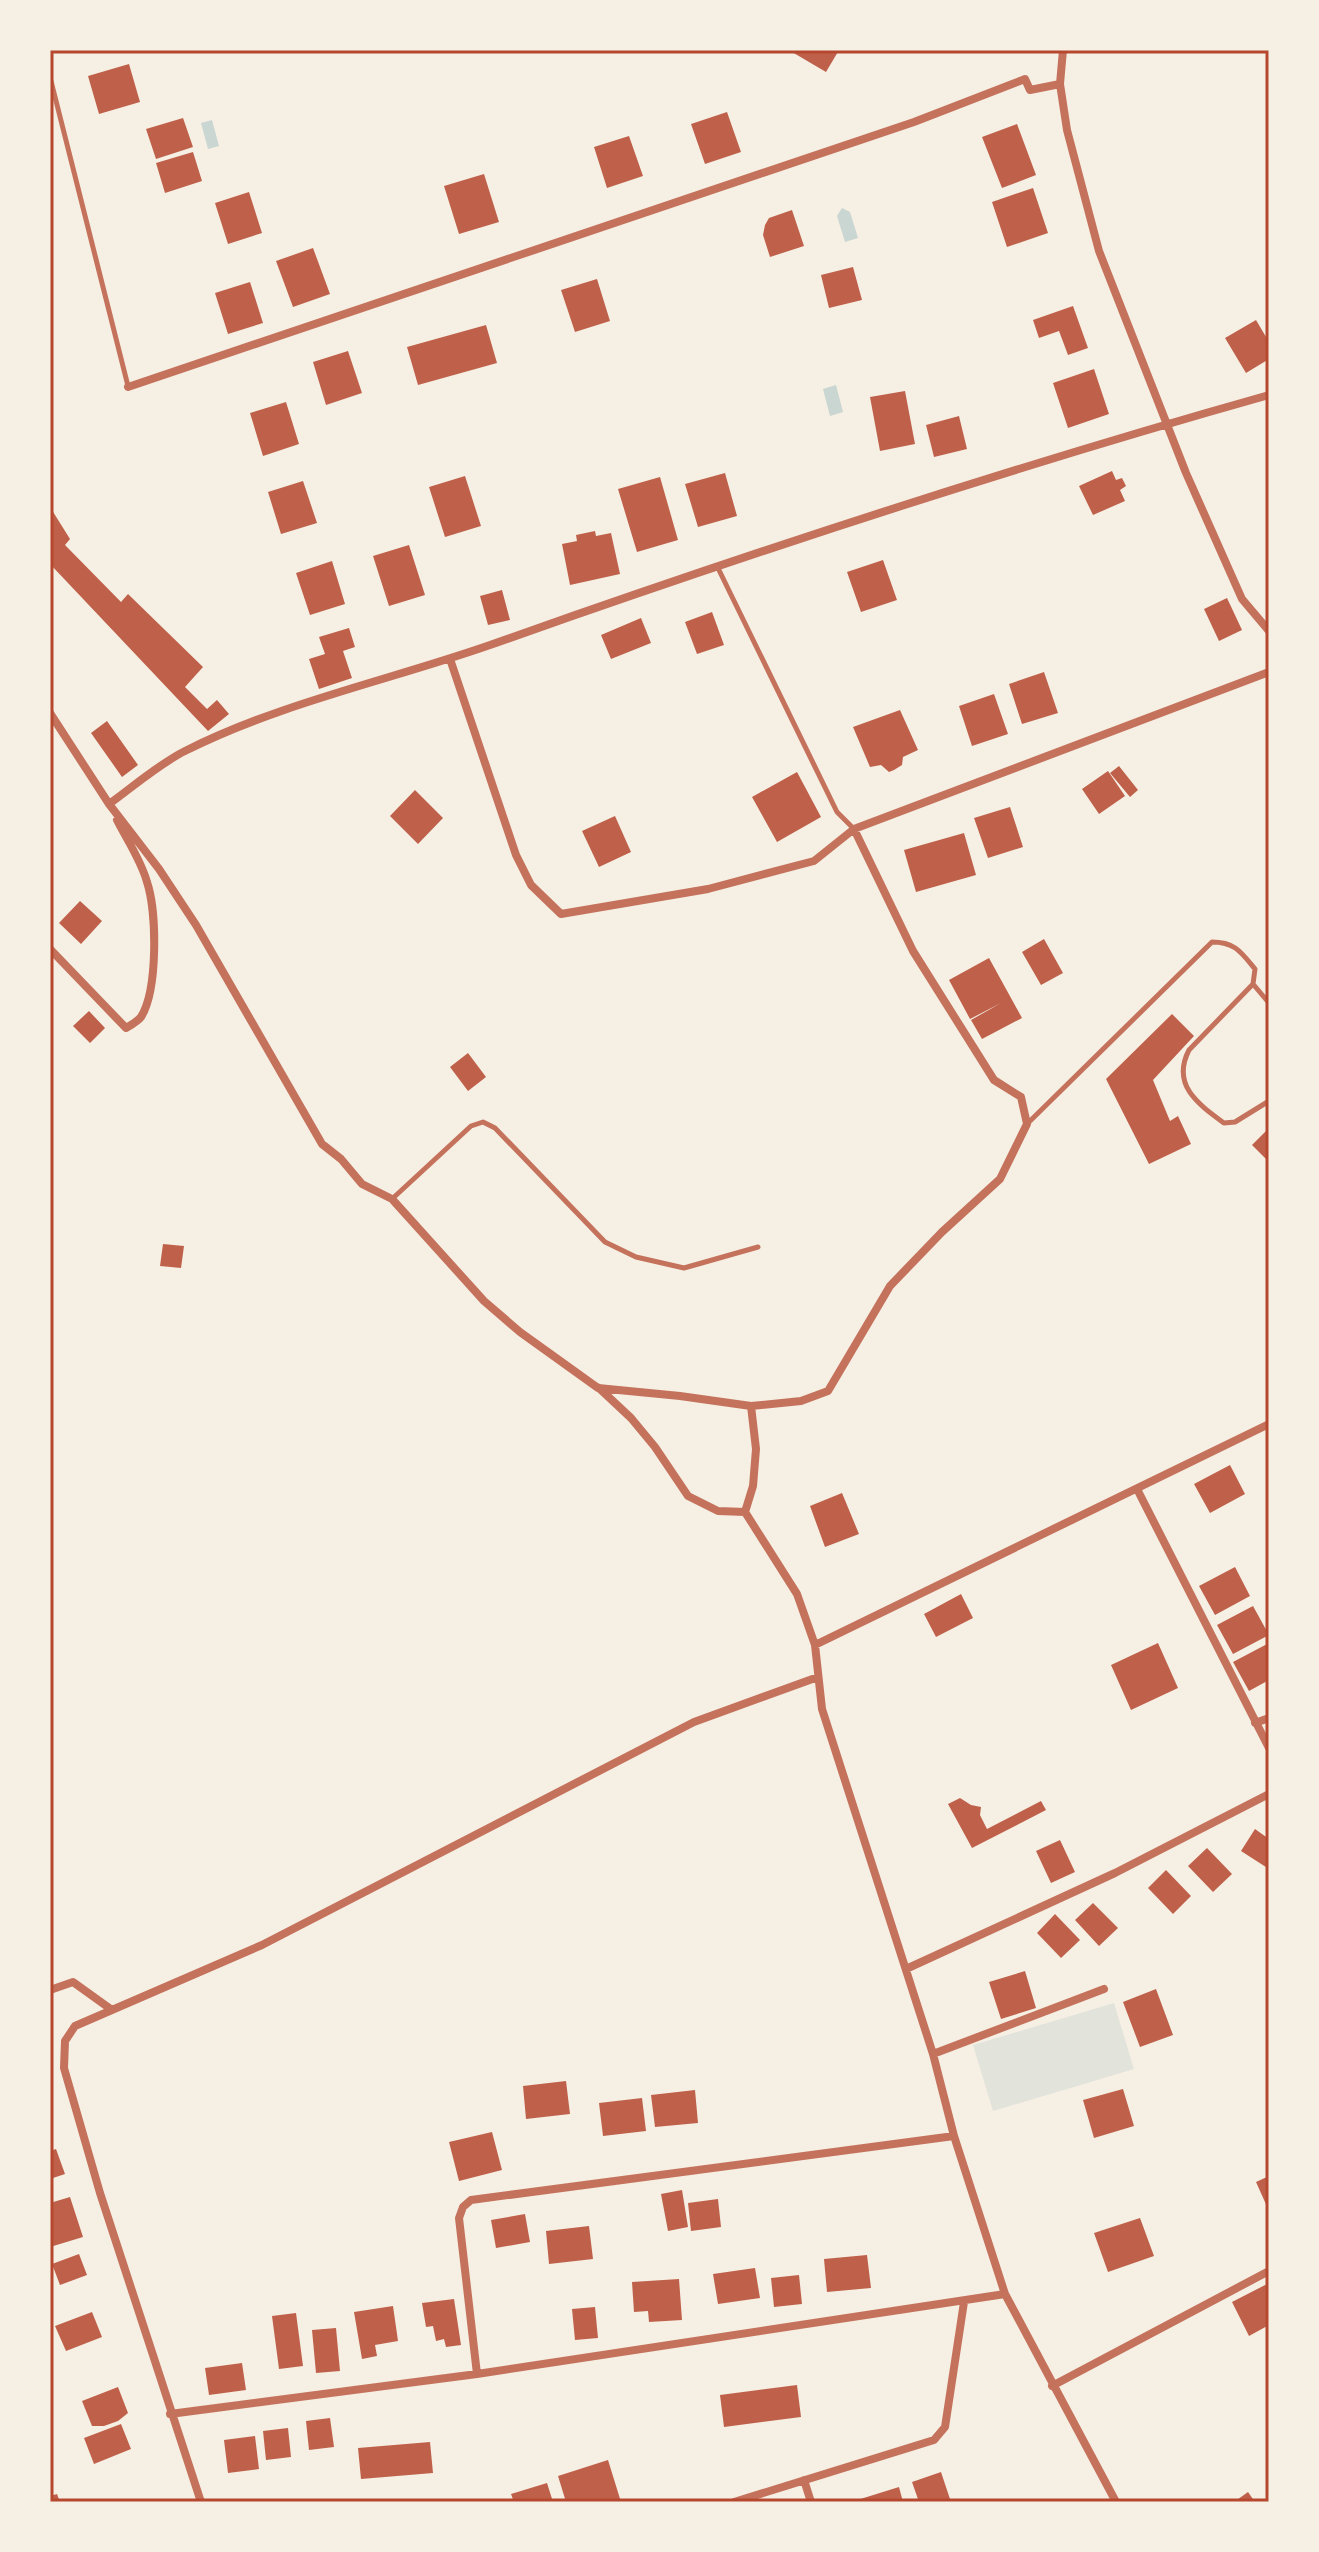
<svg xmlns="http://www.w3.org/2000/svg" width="1319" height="2552" font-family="Barlow,sans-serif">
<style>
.green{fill:#e2e4dc}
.water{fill:#c9d6d2}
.building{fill:#bf614a}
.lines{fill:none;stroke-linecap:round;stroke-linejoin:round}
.service{stroke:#c5725c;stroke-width:5}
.minor{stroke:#c5725c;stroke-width:8}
.neatline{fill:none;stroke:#b5482f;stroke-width:3}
</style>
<rect width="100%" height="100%" fill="#f6efe4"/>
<path class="green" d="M1114,2003L1134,2069L993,2111L973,2045Z"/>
<path class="water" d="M212,120L219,146L208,149L201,123Z
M842,208L850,212L858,238L845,242L837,216Z
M836,385L843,412L830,416L823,389Z"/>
<path class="building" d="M793,50H839L826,72L792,52Z
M129,64L140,102L99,114L88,76Z
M727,112L741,152L705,164L691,124Z
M183,118L193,147L156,159L146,129Z
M1017,124L1036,175L1002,188L982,137Z
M629,136L643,176L607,188L594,147Z
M193,152L202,181L165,193L156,163Z
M484,174L499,222L459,234L444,186Z
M1033,188L1048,233L1007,247L992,202Z
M249,192L262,233L228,244L215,203Z
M792,210L804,246L770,257L763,235L765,225L769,218Z
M313,248L330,294L293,307L276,261Z
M853,267L862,300L829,308L821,275Z
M597,279L610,321L575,332L561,290Z
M250,282L263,323L228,334L215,293Z
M1073,306L1088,348L1068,355L1059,331L1039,338L1033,320Z
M1256,320L1269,342V359L1246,373L1225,338Z
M486,325L497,363L418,385L407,347Z
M348,351L362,393L326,405L313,362Z
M1094,369L1109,414L1068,428L1053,383Z
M905,391L915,444L880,451L870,397Z
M286,402L299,444L263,456L250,413Z
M959,416L967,449L934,457L926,425Z
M1112,471L1116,480L1122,478L1126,486L1120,490L1125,501L1093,515L1079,486Z
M725,473L737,516L698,527L685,484Z
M465,476L481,526L445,537L429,487Z
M660,477L678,540L637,552L618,489Z
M303,481L317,523L281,534L268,492Z
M50,507L70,539L65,545L121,602L128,594L203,667L185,687L207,709L217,700L229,714L208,731L50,564Z
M595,531L596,536L611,533L620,574L570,585L562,544L577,541L576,535Z
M409,545L425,595L389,606L373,556Z
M883,560L897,600L861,612L847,572Z
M332,561L345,604L310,615L296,573Z
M502,590L510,620L488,625L480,596Z
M1227,598L1242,630L1219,641L1204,609Z
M712,612L724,645L697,654L685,622Z
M641,618L651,643L611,659L601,635Z
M349,628L355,647L343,651L352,678L319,689L309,659L325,654L319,637Z
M1044,672L1058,713L1022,724L1009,684Z
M994,694L1008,734L972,746L959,706Z
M900,710L918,750L903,757L902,765L894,770L889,772L881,765L870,767L853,727Z
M107,721L138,765L122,777L91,733Z
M1119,766L1138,790L1130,797L1110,773Z
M1108,771L1125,796L1099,814L1082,789Z
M797,772L821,817L777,842L752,797Z
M415,790L443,818L418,844L390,816Z
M1010,807L1023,847L988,858L974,818Z
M615,816L631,852L599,867L582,831Z
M964,833L976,875L916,892L904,850Z
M80,901L102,921L81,944L59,923Z
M1044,939L1063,973L1041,985L1022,952Z
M989,958L1022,1018L982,1039L971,1020L1001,1003L970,1019L949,980Z
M89,1011L105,1028L90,1043L73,1026Z
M1172,1014L1194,1036L1153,1080L1170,1121L1178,1116L1191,1144L1149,1164L1106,1079Z
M468,1053L486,1077L468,1091L450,1067Z
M1269,1128V1162L1252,1145Z
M163,1244L184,1246L181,1268L160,1266Z
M1230,1465L1245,1494L1210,1513L1194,1484Z
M842,1493L859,1534L825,1547L810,1506Z
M1235,1567L1250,1596L1215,1615L1199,1586Z
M961,1594L973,1618L936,1637L924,1614Z
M1253,1606L1269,1635L1233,1654L1217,1625Z
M1158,1643L1178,1688L1131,1710L1111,1665Z
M1269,1643V1680L1249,1691L1233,1662Z
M960,1798L971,1805L981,1807L980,1815L987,1829L1041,1801L1046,1810L972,1848L948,1804Z
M1255,1829L1269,1839V1869L1241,1851Z
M1060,1840L1075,1872L1051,1883L1036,1851Z
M1207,1848L1232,1874L1213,1892L1188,1866Z
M1166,1870L1191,1896L1173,1914L1148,1888Z
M1093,1903L1118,1928L1099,1946L1075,1920Z
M1055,1914L1080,1940L1061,1958L1037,1933Z
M1025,1971L1036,2008L1001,2019L989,1982Z
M1156,1989L1173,2035L1140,2047L1123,2002Z
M566,2081L570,2114L526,2119L523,2086Z
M1123,2089L1134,2126L1094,2138L1083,2100Z
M695,2090L698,2123L655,2127L651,2095Z
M642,2098L646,2131L603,2136L599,2103Z
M492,2132L502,2170L459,2181L449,2142Z
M56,2149L65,2174L50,2179V2151Z
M1269,2176V2211L1256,2182Z
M682,2190L688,2227L668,2231L661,2194Z
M70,2197L83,2237L50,2247V2203Z
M718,2199L721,2227L691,2231L688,2203Z
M525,2214L530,2242L496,2248L491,2220Z
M1140,2218L1154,2256L1108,2272L1094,2233Z
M589,2226L593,2259L549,2264L546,2231Z
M79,2254L87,2275L60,2285L52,2264Z
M867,2255L871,2288L827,2292L824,2259Z
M755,2268L760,2298L718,2304L713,2274Z
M799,2275L802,2304L774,2307L771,2278Z
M679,2279L682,2320L649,2322L648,2311L634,2312L632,2282Z
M1269,2283V2325L1249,2336L1232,2302Z
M454,2299L461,2345L446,2347L444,2339L436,2341L433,2326L426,2327L422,2303Z
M393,2306L398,2341L375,2345L377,2356L362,2359L354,2312Z
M595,2307L598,2338L575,2340L572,2309Z
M92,2312L102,2337L66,2351L55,2326Z
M296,2313L303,2366L279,2369L272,2316Z
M336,2328L340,2371L316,2373L312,2330Z
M242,2363L246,2390L209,2395L205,2368Z
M797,2385L801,2417L724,2427L720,2395Z
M118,2387L128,2413L118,2421L104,2426H92L82,2401Z
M330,2418L334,2447L309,2450L306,2421Z
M121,2424L131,2449L94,2464L84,2438Z
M288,2428L291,2457L266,2460L263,2431Z
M255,2436L259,2469L228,2473L224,2440Z
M430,2442L433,2473L361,2479L358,2448Z
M608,2460L621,2502H566L558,2476Z
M941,2472L951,2502H919L912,2482Z
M547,2483L553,2502H514L511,2494Z
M899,2487L903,2502H854V2501Z
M1248,2492L1255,2502H1234Z
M57,2494L60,2502H50V2496Z"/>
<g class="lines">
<path class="service" d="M50,77L128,386
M717,566L837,812L854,829
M1253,984L1269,1003
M1028,1123L1212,942C1235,942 1241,952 1255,969L1253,984L1189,1050C1171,1085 1198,1104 1224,1123L1235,1122L1269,1101
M392,1199L471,1126L483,1122L495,1128L605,1242L636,1257L684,1268L758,1247"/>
<path class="minor" d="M1063,50L1060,84L1067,130L1099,251L1186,473L1242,599L1269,631
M128,387L914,122L1025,79L1030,90L1060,84
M450,659L516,855L531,885L561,914L708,889L814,861L854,829L1269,672
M50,713L109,804L159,869L196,925L322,1144L341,1159L362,1184L392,1199L484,1301L520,1332L598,1388L680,1396L751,1406
M109,804C134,786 159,764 185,751C280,703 390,680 490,645C747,554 1006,469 1269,395
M854,829L913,951L994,1080L1021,1097L1027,1124L1000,1179L942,1232L890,1286L828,1391L801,1401L751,1406L756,1449L753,1486L745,1512L797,1594L815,1645L822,1709L933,2054L954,2136L1005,2294L1116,2502
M50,949L126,1028C131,1025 138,1021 141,1017C158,990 157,912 147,882C141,860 127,840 117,820
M599,1388L631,1418L655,1447L688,1496L718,1511L745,1512
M1137,1489L1269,1748
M815,1645L1269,1424
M1255,1723L1269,1718
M906,1969L1115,1873L1269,1794
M50,1990L73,1982L112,2010
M933,2054L1104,1989
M477,2374L459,2218L463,2207L471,2200L954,2136
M1052,2386L1269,2271
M170,2414L477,2374L1005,2294
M804,2480L811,2502
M201,2502L100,2193L64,2068L65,2041L75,2026L262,1945L694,1722L818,1677
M734,2502L934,2440L945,2427L964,2302"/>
</g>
<rect width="1319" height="2552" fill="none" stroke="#f6efe4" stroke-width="104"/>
<rect x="52" y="52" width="1215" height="2448" class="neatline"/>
</svg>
